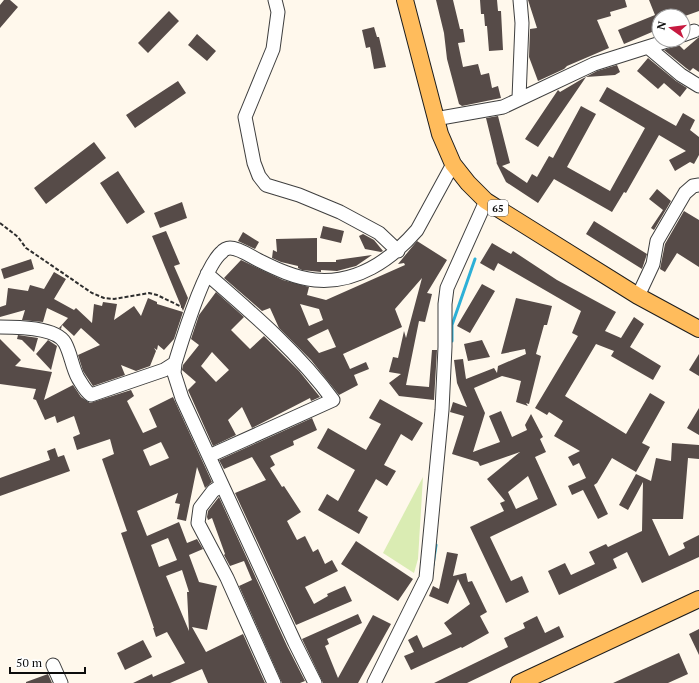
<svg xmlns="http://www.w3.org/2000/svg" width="699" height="683" font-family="'PT Serif',serif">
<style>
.green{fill:#daecb3}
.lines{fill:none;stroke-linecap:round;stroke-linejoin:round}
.stream{stroke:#2db0d7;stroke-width:3}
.building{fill:#564b48;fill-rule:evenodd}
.minor-casing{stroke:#3f3f3f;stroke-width:15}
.major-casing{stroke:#1d1d1d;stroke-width:18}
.path{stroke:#2e2e2e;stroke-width:2;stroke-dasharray:4 2;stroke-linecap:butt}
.minor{stroke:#fff;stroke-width:13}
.major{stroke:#ffbc5c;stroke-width:16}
.labels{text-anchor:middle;stroke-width:4;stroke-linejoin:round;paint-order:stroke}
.shield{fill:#fff;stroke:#555;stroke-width:1}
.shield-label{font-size:10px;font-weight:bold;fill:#0c0c0c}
</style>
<rect width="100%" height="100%" fill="#fff8ec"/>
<path class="green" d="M423,477L418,559L414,573L383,553Z"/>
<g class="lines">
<path class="stream" d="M452,341V325L475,259
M433,565L436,545"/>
</g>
<path class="building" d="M4,0H10L18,7L0,28V5Z
M436,0H453L460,29H463L465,42L458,43L463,67L478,64L481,75L489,73L492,88L498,86L501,98L462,106L459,104L447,59L444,33Z
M480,0H497L498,11H501L503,50L489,51L487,26H485L484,14H481Z
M528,0H625L627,7L610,12L611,16L597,20L609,48L567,66L564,69L538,81L529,57L530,29L537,28Z
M649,0H699V11L685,16H659V29L624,44L618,30L655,15Z
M169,11L179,21L148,53L138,43Z
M374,27L377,37H379L386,67L374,69L370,47L366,48L362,30Z
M197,34L216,51L207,61L188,45Z
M699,37V72L693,68L690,71L686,68L664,50L673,47L677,43L684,50Z
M648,58L676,81L687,88L680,97L664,83L658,89L637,71Z
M617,65L620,72L615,75L586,77L538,147L525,139L558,90L560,92L582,79L597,71Z
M178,81L186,93L135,128L126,115Z
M607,87L676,126L683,113L695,120L690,130L699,137V155L694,164L690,162L675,171L669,160L686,151L659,135L626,193L624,192L612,212L554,179L538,203L506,182L496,162L497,163L486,118L498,116L510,163L502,166L527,183L532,174L537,177L549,156L553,158L581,106L596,114L567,167L610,191L645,128L599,101Z
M94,142L106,158L46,204L34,188Z
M118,171L145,212L127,224L100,183Z
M657,189L671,201L654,230L651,228L663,210L649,199Z
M182,202L187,218L160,228L154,213Z
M684,211L699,220V267L677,253L665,272L660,269L665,244Z
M594,221L647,254L642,269L586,234Z
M323,226L344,231L341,243L320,238Z
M166,231L180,264L174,266L188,298L183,311L152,236Z
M243,232L259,242L255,249L238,241Z
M363,234L374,240L383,251L381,252L365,249L359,236Z
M317,238V262H336V260L372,255L356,266L337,271L321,270V272L302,270L298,268V266L281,262L272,258L273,250L277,252L276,239Z
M417,241L447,260L427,293L432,294L425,322L419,321L406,385L429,387L432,350H437L434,400L399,396L389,383L401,374L389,372L393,357L398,358L404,331L406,338L422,278L395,309L402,327L343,354L350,369L366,362L369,369L354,375L358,385L339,395L311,360L279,328L270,308L262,311L224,278L241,260L283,280L309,287L307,295L326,300L405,265L404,263L398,264ZM300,304L319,309L323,320L309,326ZM328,329L336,347L319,353L307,339Z
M492,243L511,254L513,251L557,280L616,312L605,331L621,338L634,317L644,324L630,347L661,366L653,380L611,356L614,351L596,344L565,396L626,434L650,393L665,402L642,443L650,447L636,472L612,458L597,483L594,485L608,514L598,519L583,490L572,495L568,486L586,478L579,463L573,466L568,457L580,451L554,436L563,421L549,412L547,415L535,408L578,336L572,333L581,311L498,263L494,271L480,263Z
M31,259L34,269L4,279L1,269Z
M54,272L66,279L54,299L74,310L76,308L92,323L94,304L102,306L103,302L117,304L114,320L134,306L141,316L148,298L157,302V304L183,312L174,339L164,350L158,345L157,350L154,348L156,351L150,366L136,371L121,365L125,375L93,386L83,371L78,355L100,345L81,328L74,336L62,325L61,329L59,328L68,318L47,308L43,322L22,320L25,310L0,317V307L6,305L8,288L28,291L30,285L44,289Z
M482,284L495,291L470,333L457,326Z
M216,292L244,317L231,330L250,349L264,336L299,371L320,397L311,401L310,398L252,428L242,407L228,420L236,435L213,446L188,390L196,382L182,370L183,365L199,345L191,339L199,315ZM212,352L229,370L216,382L201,366Z
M516,298L552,306L547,325H544L536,354L541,356L529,404L526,403L528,406L516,402L521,381L502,376L474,388L485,413L473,452L500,442L489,416L501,411L512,437L527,430L525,425L531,414L543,437L540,439L546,452L535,457L557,505L490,537L511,581L522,576L529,592L506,603L470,527L504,511L500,503L505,501L487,479L520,452L480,466L478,462L452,454L464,416L450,412L453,402L467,407L457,383L454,360L463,359L466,379L494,368L497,373L498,366L526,354L525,349L501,354ZM528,476L538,499L516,509L508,492Z
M18,335L38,338L34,352L22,340L17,339Z
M0,339L21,360L15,366L52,372L44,400L73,385L81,397L90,403L131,390L134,396L127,401L143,433L157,427L149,409L173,397L212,482L205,488L197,467L186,521L177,519L180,504L175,503L178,493L137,511L147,536L179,522L187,543L197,539L203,549L189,555L199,582L217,586L207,630L192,627L206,652L243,634L265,683H208L202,669L170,683H133L152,674L153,677L185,663L167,632L156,637L153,628H154L121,533L127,531L102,459L114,454L110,439L77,450L73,437L80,434L74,416L57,423L55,416L45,420L36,400L33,399L36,389L0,384ZM161,442L169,458L150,466L143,450ZM168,538L177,560L159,567L151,545ZM182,570L189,592H187L189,631L166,576Z
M48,340L57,346L51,370L36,354Z
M482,340L490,357L468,361L464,344Z
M699,354V376L689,370Z
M380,399L423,423L412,441L401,434L384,465L396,471L387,486L376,479L358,511L368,517L359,534L318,510L327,494L338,501L355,470L317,448L328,428L366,450L381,424L369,418Z
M699,408V435L687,428Z
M312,418L317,430L293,441L294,445L270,456L275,465L270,468L282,487L284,486L301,512L287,521L297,540L305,536L313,552L318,549L325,564L332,560L338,571L305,587L314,604L328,596L327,594L345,586L352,601L296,625L235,493L266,480L252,457L224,469L219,460Z
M672,443L699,445V459L688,458L683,519H652L669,556L685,548L683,543L699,535V557L642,583L627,552L613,559L617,568L559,595L548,571L565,563L571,575L595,564L589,552L606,544L608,547L642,531L643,482L628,510L619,505L636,474L651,481L656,458L671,461Z
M55,448L58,457L64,455L70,471L0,496V478L50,460L47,451Z
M219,497L287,646L305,681L300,683H282L239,586L252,580L244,561L230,566L224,555L225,554L212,518L208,520L207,517L208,511Z
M356,541L413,579L398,601L341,564Z
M447,552L458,554L453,576L466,573L468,582L472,581L487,612L480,616L489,633L462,648L461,647L411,670L404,656L414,652L408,640L417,635L423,648L452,634L444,623L470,604L458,579L448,604L429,596L433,586L439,589Z
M358,614L362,623L327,639L329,644L325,646L338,678L373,615L391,624L358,683H323L302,639Z
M537,616L545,633L559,626L564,637L467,683H434L508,647L504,638L525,628L523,623Z
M699,629V655L689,634Z
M143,640L152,657L125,670L117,653Z
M679,653L688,674L668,683H613Z
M48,674L52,683H26V682Z"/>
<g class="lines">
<g class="minor-casing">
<path id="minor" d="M275,0L278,12L273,49L245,117L254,163L259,176L266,185L299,195L340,212L379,233L398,251
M683,35L694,31
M649,48L681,75L699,86
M519,98L522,23L520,0
M435,119L503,107L594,64L670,40
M207,274C252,313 298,352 333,400L209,456
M638,296L653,264L657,241L685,193L693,186L699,185
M0,327C16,327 56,327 65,343C71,354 72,367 78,378C82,384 85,391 91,395L164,370L175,363
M222,485L213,491L200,508L198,523L227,578L274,683
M53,665L61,683
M315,683L295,643L182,398L174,373L175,363C182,340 205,265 222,252C223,250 227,248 230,248C239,248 250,256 258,260C276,269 295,278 315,280C356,284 391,260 417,230L453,164
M374,683L426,578L442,410L445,347V304L447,288L486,201"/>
</g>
<g class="major-casing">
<path id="major" d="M405,0L440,134L453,164L468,183L486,201L638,296L699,329
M519,683L699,599"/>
</g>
<path class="path" d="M0,223L18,237L26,248L92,293L104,298L114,299L149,293L157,295L182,307"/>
<use href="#minor" class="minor"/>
<use href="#major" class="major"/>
</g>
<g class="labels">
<rect class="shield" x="488" y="200" width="20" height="16" rx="3"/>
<g class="shield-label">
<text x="498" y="212">65</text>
</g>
</g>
<g transform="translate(671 28) rotate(284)"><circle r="19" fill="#ffffff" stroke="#9e9e9e"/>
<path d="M0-3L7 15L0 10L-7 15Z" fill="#c71a40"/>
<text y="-6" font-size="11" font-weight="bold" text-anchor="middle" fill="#0c0c0c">N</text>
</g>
<path d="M10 667v6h75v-6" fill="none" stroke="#0c0c0c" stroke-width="2"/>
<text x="16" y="667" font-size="12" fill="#0c0c0c" stroke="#ffffff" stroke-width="3" paint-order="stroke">50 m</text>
</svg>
